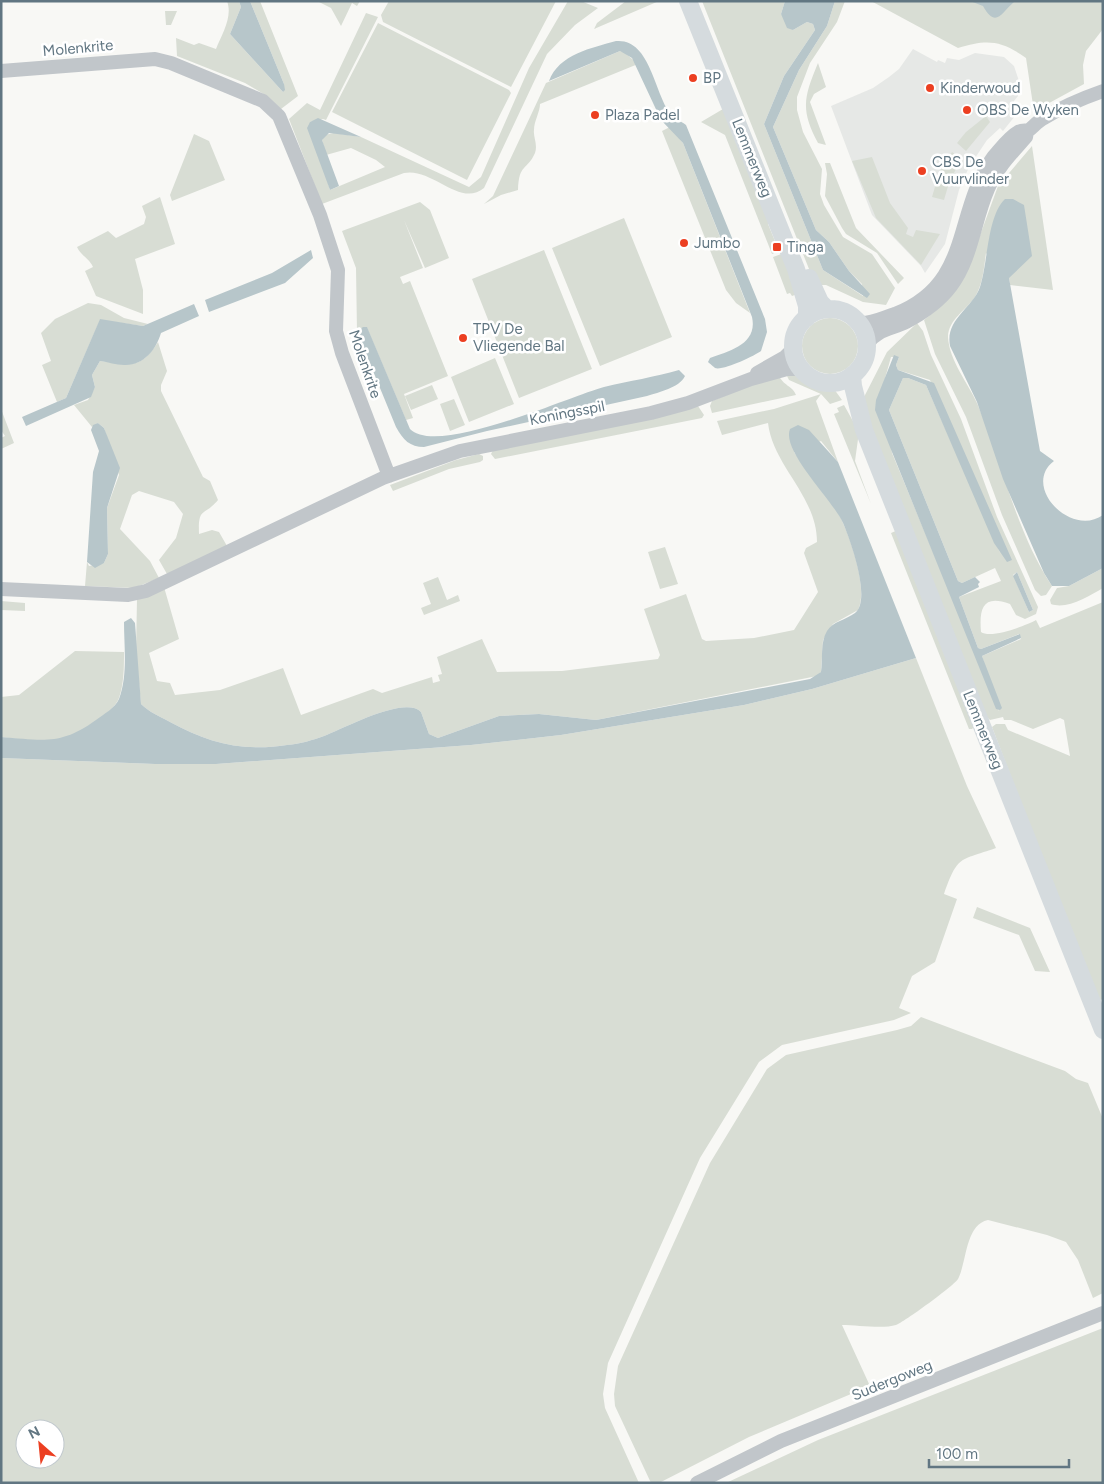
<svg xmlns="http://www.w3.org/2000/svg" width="1104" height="1484" font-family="Figtree,sans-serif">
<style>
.built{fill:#e6e8e6}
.green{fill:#d8ddd4;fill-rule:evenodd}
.water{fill:#b7c6ca}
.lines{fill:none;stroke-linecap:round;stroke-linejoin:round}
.tertiary{stroke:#c1c6ca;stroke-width:14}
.primary{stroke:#d5dbde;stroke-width:18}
.poi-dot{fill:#ec3f21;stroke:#fff;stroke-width:2}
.labels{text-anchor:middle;stroke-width:5;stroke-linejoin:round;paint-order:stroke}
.street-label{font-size:15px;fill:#617682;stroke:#fff}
.poi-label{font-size:15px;fill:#617682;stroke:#fff;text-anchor:start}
</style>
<rect width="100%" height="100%" fill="#f8f8f5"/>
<path class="built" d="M913,49L937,62L938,60L945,63L947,58L959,60L975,53L1004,57L1014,66L1019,81L1018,96L1014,101L1015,116L1003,131L1000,128L987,140L969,167L959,190L945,244L925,273L921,266L872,215L831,106L873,88L889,77L899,69Z"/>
<path class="green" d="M227,1H239L241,7L230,34L283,92L284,84L250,1H260L298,96L281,109L267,96L245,83L177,56L176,38L194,45L199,43L216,49C222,34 233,17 227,1Z
M317,1H360L357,6L352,3L341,26L331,8Z
M389,1H556L511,87L383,22L381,15Z
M568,1H581L598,8L575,25L547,54L484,188C460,208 432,167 404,173L322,204L289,119L307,103L320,110L366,13L378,17L326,120L323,119L310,122L330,190L385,167L376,160L351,148L326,155L322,140L324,135L334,133L361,137L469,187L481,177L529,68Z
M626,1H659L594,29L597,23Z
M702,1H785L781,14L793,30L807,22L813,24L815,30L784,76L764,124L823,270L863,296L862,284L849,271L829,242L816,230L773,127L799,70L827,26L835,1H845L837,22L810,63L797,97V110L803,132L822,169L820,194L824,205L843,237L872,254L895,288L886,305L863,302L826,285H819L813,279Z
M871,1H1103V29L1086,51L1083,65L1084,84L1040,108L1033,105L1026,58C1001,40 987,39 958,48Z
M165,11H177L171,25H166Z
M378,23L509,90L511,93L467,180L332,112Z
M620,51L624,52L638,64L540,104C540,112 534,121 534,130C533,137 538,144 535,153C527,171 519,163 518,190L501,195L484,204L493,196L546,83Z
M818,63L826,87L814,94L810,102L826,145L818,143C800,109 804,97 818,63Z
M723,109L770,222L768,224L779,251L772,254L725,135L701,122Z
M986,116L990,122L966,151L957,143L966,132Z
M670,127L683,143L750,313L736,303L726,290L662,131Z
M194,134L209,141L225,180L172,201L170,195Z
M1032,146L1053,290L1010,285L1009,278L986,253C984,267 983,284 975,297C967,309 948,320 948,337C949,360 968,383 977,403C1003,464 1015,530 1052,586L1046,595L1041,596L1035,590L1002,515L966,417L935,354L924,320L935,311L975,249L998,186Z
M952,152L961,159L949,183L944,200L932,197L939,173Z
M872,157L890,203L908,228L906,234L913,237L916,230L940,234L921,265L876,218L852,161Z
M825,163H830L856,228L904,278L898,284L877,253L846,234L842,228L825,196L827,174Z
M160,197L175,244L135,259L143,290V314L96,296L85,271L93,267C89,258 81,256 77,247L108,231L116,238L144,224L146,217L142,206Z
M420,202L430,210L449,258L425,268L404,220L423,268L400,277L403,284L410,281L448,376L404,394L413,418L406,420L367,328H359L357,332L356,268L342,231Z
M624,218L672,337L600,366L552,248Z
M544,250L592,369L519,398L472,279Z
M784,253L800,293L792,296L790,293L787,294L773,257Z
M88,303L101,305L124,318L148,324L143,326L100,320L66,398L57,402L42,365L51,361L41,333L55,319Z
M802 346a28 28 0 1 1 56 0a28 28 0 1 1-56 0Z
M917,323L923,331L931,355L961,419L997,517L1038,607L1036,614L1025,619L1016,615L1010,604C983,594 979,608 981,632C991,639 1025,626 1036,620L1040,628L1103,602V999L1097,1001L992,727L996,724H1005L1008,730L1070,756L1064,720L1060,718L1033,729L1011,720H1004L1003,717L990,720L982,713L870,433L864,397L887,352ZM891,357H899L896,365L898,370L930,380L1001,555L926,385L908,378H903L889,410L958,581L962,583L995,568L1001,581L959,597L978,648L981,649L1019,634L1021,639L982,656L999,711L892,453L884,382ZM1017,572L1033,610L1029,612L1013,575Z
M158,342L167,371L161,385V391L203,477L210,481L218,500C204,517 198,506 199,534L212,530L219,532L227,546L167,574L159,560L176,538L183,514L174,502L139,491L132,495L120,529L150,561L159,578L134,588L85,586L87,562L89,566L104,563L108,554L107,508L119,475L104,428L98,423L92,427L74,405L88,400L95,387L92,375L100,361C128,364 140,371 158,342Z
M495,358L514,404L469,422L451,377Z
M785,372L800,374L815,384L834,389L842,400L830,404L821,394L816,401L838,462L821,441L794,452C807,472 824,490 837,511C849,532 869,588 858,610L833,624L823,640L821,672L817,676L596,720L539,714L499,716L438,738L429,734L421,712C405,695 343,729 324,736C313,740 300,744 287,745C243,752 208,743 170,722C159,716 149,712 141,704L136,652L137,599L164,587L179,639L149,653L157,681L170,683L175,695L220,690L283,668L301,715L373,689L382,693L432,677L433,683L440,681L438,675L442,674L437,657L482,639L497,672L562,671L658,659L660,655L644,609L686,594L702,639L706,641L754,638L794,630L818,592L804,553L806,548L817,542C817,496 773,466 768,423L722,435L717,421L774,409L821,394L789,380Z
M778,374C783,386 793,386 796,395L712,413L710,406L712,401Z
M432,385L438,399L411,410L405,396Z
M454,399L465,425L450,431L440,404Z
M844,405L859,432L855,461L871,504L834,414L839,412L837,408Z
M698,406L704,415L702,418L495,459L491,454L493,450Z
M1,409L14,443L1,449V438L5,436L1,430Z
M479,454L483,456V460L480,462L449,469L393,491L390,485L456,460Z
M898,530L975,726L972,729H969L891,533Z
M665,547L678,584L660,589L648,552Z
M1103,568V588C1089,596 1067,610 1051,604L1050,600L1057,588L1069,586Z
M438,577L447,600L458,595L460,601L424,615L421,608L431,604L423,583Z
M1,601L25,603V611L1,610Z
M75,651L124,652C124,667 124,684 119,698C113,715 73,738 56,740C38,742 19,739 1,737V697L19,695Z
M916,658L967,786L996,848C959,861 958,855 944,894L957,899L935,962L912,976L899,1008L911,1013L894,1020L782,1045L759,1062L700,1158L608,1363L603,1394L605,1408L639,1483H1V758L155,764H216L471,745L561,735L744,705L812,689ZM25,1429H55V1459H25Z
M977,907L1030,928L1050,972L1035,971L1019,935L973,918Z
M921,1017L1065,1071L1076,1079L1088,1083L1103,1119V1293L1093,1298L1078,1260L1066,1242L1047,1235L988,1220C965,1225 967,1262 958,1279C956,1284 903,1323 896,1325C883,1329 857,1325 842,1325L870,1386L749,1437L659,1483H651L615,1406L614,1394L618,1366L710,1163L767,1069L786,1055L897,1030L911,1026Z
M1103,1328V1483H726L818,1440Z"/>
<path class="water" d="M239,1H250L284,84L285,90L283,92L230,34L241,7Z
M785,1H835L827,26L799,70L773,127L816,230L829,242L849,271L870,294L867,298L823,270L764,124L784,76L815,30L813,24L807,22L793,30L787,28L781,14Z
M970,1H1015C1001,13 996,29 983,6Z
M616,41C650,38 654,92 670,113C673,118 681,121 686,125L765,319L767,332L761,351C754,356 723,371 715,368C714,367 709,363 708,362L710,358C730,351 758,344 752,317L683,143L661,120L632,58L620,51L549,81C559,54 592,48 616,41Z
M318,118L361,137L329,133L322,140L339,186L330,190L307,128L310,122Z
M1005,199H1013L1024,205L1032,256L1009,278L1040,451L1054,461C1021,486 1071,538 1103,515V568L1069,586H1052L1044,573L1003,479L977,402L950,346C945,319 972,309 980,287C988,263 987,216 1005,199Z
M311,250L313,258L285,283L209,312L205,300L272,273Z
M194,304L199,316L161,333C156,350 143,366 124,365C116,365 108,362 100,361L92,375L95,387L91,397L26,426L22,417L66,398L100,319L143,326Z
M363,327H367L410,429C437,457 570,396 604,387C629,381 655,377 679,370L685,376C679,388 659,392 647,396L487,431L424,447C410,447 403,440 396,427L357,332Z
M894,355L899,357L896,365L898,370L934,383L1012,560L1007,562L994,543L926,385L908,378H903L889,410L958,581L962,583L975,577L980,582L978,584L979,587L959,597L978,648L981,649L1020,634L1021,638L982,656L1002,708L1000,710L996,709L875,410L876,400Z
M98,423L104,428L120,468L107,508L108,554L104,563L95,568L87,562L93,472L99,451L91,430L93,425Z
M798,425L809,430L838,462L916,658L812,689L744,705L561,735L471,745L216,764H155L1,758V737C43,740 60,746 96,720C104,714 115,708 119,699C128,675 124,646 124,622L131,618L135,623L141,704C149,712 159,716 170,722C208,743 243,752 287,745C300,744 313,740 324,736C343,729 405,695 421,712L429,734L438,738L499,716L539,714L596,720L810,679L821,672C823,660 820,642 827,631C833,621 846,620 855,613C872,600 850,539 843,523C833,500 781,451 790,429Z
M1017,572L1033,610L1029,612L1013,576Z"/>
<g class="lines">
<path class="tertiary" d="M1,71L155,59L171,63L263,101L279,116L320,215L338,270L336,331L342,353L389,476
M859,323C872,324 882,318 895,314C974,283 952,213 994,156C1001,148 1009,137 1018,132C1022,130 1026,131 1029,130C1034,126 1038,121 1044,118C1062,107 1083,98 1103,91
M867,344C876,330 892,329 906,322C923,313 939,302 951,286C972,258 974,221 988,189C996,169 1012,153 1026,137L1027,131
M757,373L785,357L794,348
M1,589L128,595L146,591L383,478L460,451L651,413L688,403L751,379L787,369H802
M697,1483L781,1441L1103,1313"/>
<path class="primary" d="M688,1L796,269L807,306V318
M809,278L820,302L827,309
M793 346a37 37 0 1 1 74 0a37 37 0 1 1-74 0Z
M852,375L853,386L864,430L1103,1030"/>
</g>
<g class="poi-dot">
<circle cx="693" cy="78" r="5"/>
<circle cx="930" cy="88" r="5"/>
<circle cx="967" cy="110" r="5"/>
<circle cx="595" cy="115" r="5"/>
<circle cx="922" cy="171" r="5"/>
<circle cx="684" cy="243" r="5"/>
<rect x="772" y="242" width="10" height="10" rx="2.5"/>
<circle cx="463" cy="338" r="5"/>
</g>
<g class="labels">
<g class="street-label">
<text transform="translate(78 48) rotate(-5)" y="5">Molenkrite</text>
<text transform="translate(752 158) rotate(68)" y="5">Lemmerweg</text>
<text transform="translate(365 364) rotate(71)" y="5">Molenkrite</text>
<text transform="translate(567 413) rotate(-11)" y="5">Koningsspil</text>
<text transform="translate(983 730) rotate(68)" y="5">Lemmerweg</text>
<text transform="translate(892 1380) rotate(-22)" y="5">Sudergoweg</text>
</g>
<g class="poi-label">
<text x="703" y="83">BP</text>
<text x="940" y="93">Kinderwoud</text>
<text x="977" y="115">OBS De Wyken</text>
<text x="605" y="120">Plaza Padel</text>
<text x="932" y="167">CBS De<tspan x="932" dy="17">Vuurvlinder</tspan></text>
<text x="694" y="248">Jumbo</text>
<text x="787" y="252">Tinga</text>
<text x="473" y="334">TPV De<tspan x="473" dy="17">Vliegende Bal</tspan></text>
</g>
</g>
<rect width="1104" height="1484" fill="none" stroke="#617682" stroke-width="5"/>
<g transform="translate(40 1444) rotate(333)"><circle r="24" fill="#ffffff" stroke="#c0c8cd"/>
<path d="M0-4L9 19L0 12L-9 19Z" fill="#ec3f21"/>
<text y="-8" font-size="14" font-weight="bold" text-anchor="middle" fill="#617682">N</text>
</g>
<path d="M929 1459v8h140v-8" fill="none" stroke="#617682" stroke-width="2.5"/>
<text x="936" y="1459" font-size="15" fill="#617682" stroke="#ffffff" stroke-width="4" paint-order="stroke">100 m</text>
</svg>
